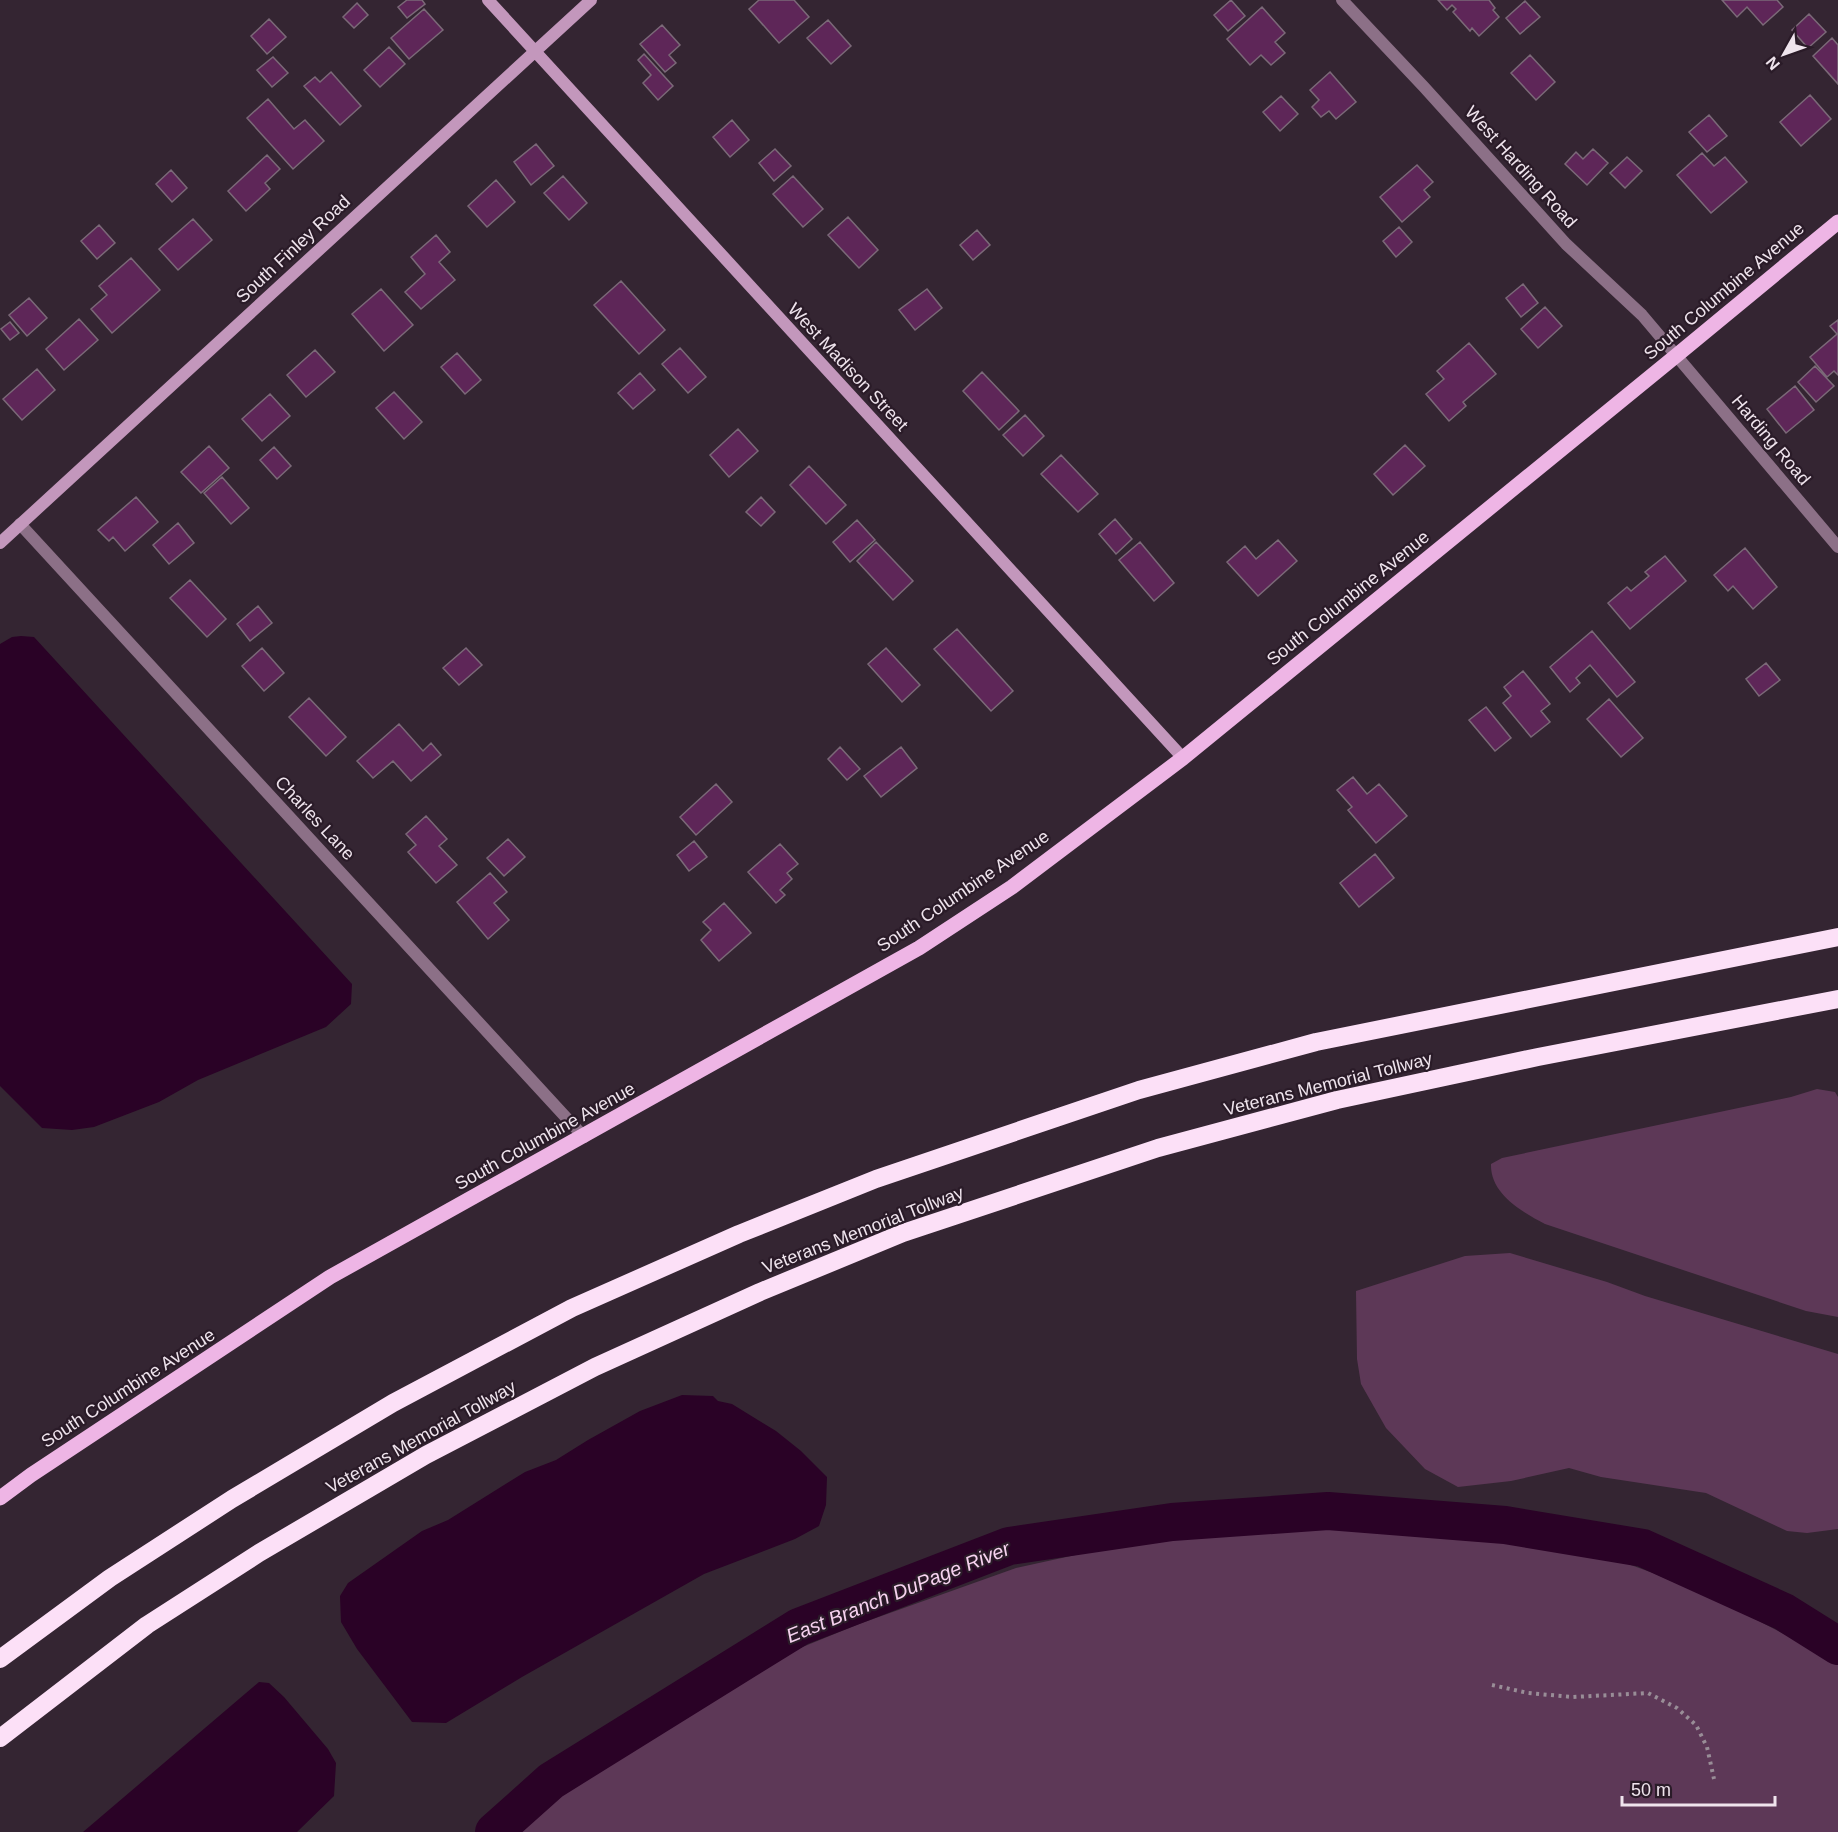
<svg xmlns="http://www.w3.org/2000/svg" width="1838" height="1832" font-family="Helvetica,sans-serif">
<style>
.green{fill:#5d3857}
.water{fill:#2a0226}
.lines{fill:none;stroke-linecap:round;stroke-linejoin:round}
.river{stroke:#2a0226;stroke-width:38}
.building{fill:#5e2658;stroke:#7b6978;stroke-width:1.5}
.path{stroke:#998d97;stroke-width:4;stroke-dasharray:3 4.5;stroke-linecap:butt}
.street{stroke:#8c7087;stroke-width:12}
.secondary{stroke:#c397bc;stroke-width:12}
.primary{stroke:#eeb5e5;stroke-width:15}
.highway{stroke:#fce0f7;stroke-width:18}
.labels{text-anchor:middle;stroke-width:4.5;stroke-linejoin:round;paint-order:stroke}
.street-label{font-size:18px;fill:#efe4ed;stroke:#2a1b28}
.water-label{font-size:20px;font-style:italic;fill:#f6d2ef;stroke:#2a1b28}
</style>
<rect width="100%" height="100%" fill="#342532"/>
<path class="green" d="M1817,1089L1835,1092L1838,1097V1317L1806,1311L1545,1224C1522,1212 1490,1194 1491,1164L1502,1158L1791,1097Z
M1510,1253L1607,1282L1645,1296L1838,1354V1529L1807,1533L1787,1531L1706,1493L1601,1477L1569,1468L1511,1481L1458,1487L1425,1469L1386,1428L1361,1384L1357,1359L1356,1291L1465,1256Z
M1255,1527L1371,1528L1496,1542L1557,1547L1606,1556L1653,1573L1708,1597L1757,1620L1838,1662V1832H521L569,1789L638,1735L703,1696L761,1664L859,1624L1016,1568L1112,1547Z"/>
<path class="water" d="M21,636L34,637L352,984L351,1004L326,1027L198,1080L159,1102L94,1127L72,1130L42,1128L0,1086V644L12,637Z
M682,1395L713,1396L718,1401L732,1404L776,1431L801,1451L827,1477L826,1505L819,1526L795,1539L704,1574L522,1677L446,1723L412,1722L357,1649L341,1622L340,1596L348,1583L422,1531L448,1520L525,1472L556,1460L588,1440L640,1411Z
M259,1682L269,1683L284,1697L328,1749L336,1763L334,1796L297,1832H83Z"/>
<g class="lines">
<path class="river" d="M494,1832L551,1781L799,1627L1009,1546L1172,1522L1328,1511L1505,1525L1643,1548L1784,1612L1838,1646"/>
</g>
<path class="building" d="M407,0H422L425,4L407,18L398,7Z
M759,0H794L809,17L779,43L749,9Z
M1231,0L1245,16L1228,31L1214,15Z
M1438,0H1489L1495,8L1493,10L1499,17L1479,36L1472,28L1470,31L1453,12L1456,9L1452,5L1447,10Z
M1722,0H1777L1783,7L1763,25L1747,7L1737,17Z
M1525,1L1540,17L1520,34L1506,18Z
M357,3L368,15L354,28L343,17Z
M1262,7L1285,33L1275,42L1285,53L1271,65L1261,55L1250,65L1227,39Z
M424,9L443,30L409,59L391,38Z
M1809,14L1826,32L1808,48L1792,30Z
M269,19L286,37L267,54L251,36Z
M828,20L851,46L831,64L807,38Z
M662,25L680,45L669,55L676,63L665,72L640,44Z
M1832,38L1838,45V84L1813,56Z
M389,47L405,64L380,87L364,70Z
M644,54L673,86L658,100L643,83L651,75L638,60Z
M1530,55L1555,82L1536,100L1511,73Z
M273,57L288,73L272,87L257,70Z
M331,72L361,106L340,125L304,86L315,77L320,82Z
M1330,72L1356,102L1336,119L1329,111L1321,117L1312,107L1319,100L1310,90Z
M1810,95L1831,119L1801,146L1780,122Z
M1281,96L1298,114L1280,131L1263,112Z
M268,99L294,129L305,120L324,141L293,169L247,118Z
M1709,115L1727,136L1707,152L1689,132Z
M732,120L749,140L730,157L713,137Z
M536,144L554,166L531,185L514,162Z
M775,149L791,166L774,181L759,163Z
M1593,149L1608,163L1587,185L1565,164L1576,152L1583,159Z
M1702,153L1714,166L1725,157L1747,182L1711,213L1677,175Z
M267,155L280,169L265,183L270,189L246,211L228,191Z
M1627,157L1642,171L1625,188L1610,173Z
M1417,165L1433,182L1424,190L1430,197L1402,222L1380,197Z
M171,170L187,188L172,202L156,184Z
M563,176L587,203L569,220L544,193Z
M793,176L823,209L803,227L773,194Z
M496,180L515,202L487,227L468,206Z
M848,217L878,250L859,268L828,235Z
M193,219L212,240L178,270L159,249Z
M99,225L115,243L97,259L81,241Z
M1399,227L1412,242L1396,257L1383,241Z
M977,230L990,245L973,260L960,245Z
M436,235L450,252L439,262L455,280L421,309L405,292L425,274L411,257Z
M131,258L160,290L112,333L91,309L107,295L99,286Z
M621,281L665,330L639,354L594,305Z
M1523,284L1538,303L1521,317L1506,298Z
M381,289L413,325L384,351L352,314Z
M927,289L942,308L915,330L899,310Z
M29,298L47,318L27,336L9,315Z
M1545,307L1562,326L1538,348L1521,329Z
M79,319L98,340L64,370L46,349Z
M1838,320V375L1834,371L1827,377L1810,357L1837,334L1830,326Z
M10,322L19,333L10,340L1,329Z
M1469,343L1496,374L1463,402L1466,406L1449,421L1426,394L1444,379L1437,371Z
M680,348L706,377L688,393L662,364Z
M315,350L335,372L306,397L287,375Z
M457,353L481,380L465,394L441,367Z
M1815,366L1834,386L1816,402L1798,382Z
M37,369L55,390L22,420L3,399Z
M982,372L1019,411L999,430L963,391Z
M640,373L655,390L633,409L618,393Z
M1795,386L1814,410L1786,433L1767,409Z
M394,392L422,422L404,439L376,408Z
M270,394L290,416L262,441L242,419Z
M1025,415L1044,436L1023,456L1003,435Z
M738,429L758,451L729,477L710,455Z
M1405,445L1425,466L1393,495L1374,474Z
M209,446L229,468L201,493L181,472Z
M274,447L291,466L277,479L260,460Z
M1061,455L1098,494L1078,512L1041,474Z
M809,466L846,505L826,524L790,485Z
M222,477L249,508L231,524L204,493Z
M136,497L158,522L125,551L113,537L109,541L98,530Z
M761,497L775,512L761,526L746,512Z
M1115,519L1132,539L1116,554L1099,534Z
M857,520L875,540L850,562L833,542Z
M178,523L194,543L169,564L153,545Z
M1278,540L1297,561L1258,596L1227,562L1245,546L1256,559Z
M876,542L913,581L893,600L857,561Z
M1140,542L1174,583L1154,601L1119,560Z
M1745,548L1777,587L1753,609L1733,586L1728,591L1714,575Z
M1665,556L1686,581L1630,629L1608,603L1627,587L1631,591L1649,576L1645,572Z
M190,580L226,619L207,637L170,598Z
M258,606L272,623L250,641L237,624Z
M957,629L1013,691L991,711L934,649Z
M1592,631L1635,682L1617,697L1590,665L1576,678L1580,683L1570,692L1550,667Z
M262,648L284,673L264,691L242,666Z
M466,648L482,665L459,685L443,668Z
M886,648L920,685L902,702L868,664Z
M1766,663L1780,680L1759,696L1746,679Z
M1523,671L1550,704L1541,711L1550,722L1531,737L1503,703L1511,696L1504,687Z
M309,698L346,737L326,756L289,717Z
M1609,699L1643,738L1621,757L1587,719Z
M1486,707L1511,738L1495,751L1469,720Z
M399,724L423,751L431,743L441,755L411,781L393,761L373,778L357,761Z
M840,747L860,769L847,780L828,759Z
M901,747L917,768L881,797L864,776Z
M1353,777L1367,794L1379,784L1407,816L1376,843L1348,810L1352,807L1337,790Z
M716,784L732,802L696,835L680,817Z
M426,816L447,839L439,846L457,865L436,883L408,852L416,845L406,834Z
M508,839L525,857L504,876L487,858Z
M694,841L707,857L689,871L677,855Z
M780,844L798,864L787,873L792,879L780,890L785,895L776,903L748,872Z
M1375,854L1394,878L1359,907L1340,883Z
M490,873L507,892L494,903L509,920L488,939L457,902Z
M724,903L751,933L719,961L701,940L711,930L703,922Z"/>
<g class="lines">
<path class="path" d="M1492,1685L1528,1693L1573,1697L1648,1693L1677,1708L1696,1725L1707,1747L1714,1779"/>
<path class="street" d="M1342,0L1424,87L1566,244L1642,315L1838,547
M20,524L584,1137"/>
<path class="secondary" d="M488,0L1183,758
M0,543L591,0"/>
<path class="primary" d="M0,1498L31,1475L330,1277L919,948L1012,887L1183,758L1677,355L1838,222"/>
<path class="highway" d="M0,1659L110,1578L232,1499L393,1403L572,1308L739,1234L876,1179L1139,1090L1316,1042L1838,937
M0,1738L147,1625L259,1553L426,1455L595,1367L760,1292L903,1233L1158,1148L1337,1100L1538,1057L1838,999"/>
</g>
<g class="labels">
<g class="street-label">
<text transform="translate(1521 167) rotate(48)" y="6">West Harding Road</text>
<text transform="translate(293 249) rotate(-43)" y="6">South Finley Road</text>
<text transform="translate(1724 291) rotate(-40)" y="6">South Columbine Avenue</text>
<text transform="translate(848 367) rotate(47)" y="6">West Madison Street</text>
<text transform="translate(1771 440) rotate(50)" y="6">Harding Road</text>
<text transform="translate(1348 598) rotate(-39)" y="6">South Columbine Avenue</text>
<text transform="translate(315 818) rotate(47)" y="6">Charles Lane</text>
<text transform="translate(963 891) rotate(-34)" y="6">South Columbine Avenue</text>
<text transform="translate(1328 1084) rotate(-14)" y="6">Veterans Memorial Tollway</text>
<text transform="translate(545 1136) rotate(-29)" y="6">South Columbine Avenue</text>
<text transform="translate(863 1230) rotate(-21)" y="6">Veterans Memorial Tollway</text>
<text transform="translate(128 1388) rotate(-33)" y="6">South Columbine Avenue</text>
<text transform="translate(421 1437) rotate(-29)" y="6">Veterans Memorial Tollway</text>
</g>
<g class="water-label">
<text transform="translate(898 1592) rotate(-22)" y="7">East Branch DuPage River</text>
</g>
</g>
<g transform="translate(1784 54) rotate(230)" stroke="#2a1b28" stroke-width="4.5" paint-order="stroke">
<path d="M0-4.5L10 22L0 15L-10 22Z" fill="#efe4ed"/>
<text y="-9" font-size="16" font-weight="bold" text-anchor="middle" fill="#efe4ed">N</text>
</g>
<path d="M1622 1796v9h153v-9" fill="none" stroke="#efe4ed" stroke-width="3"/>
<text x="1631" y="1796" font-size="18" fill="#efe4ed" stroke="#2a1b28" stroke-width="4.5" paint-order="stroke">50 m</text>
</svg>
